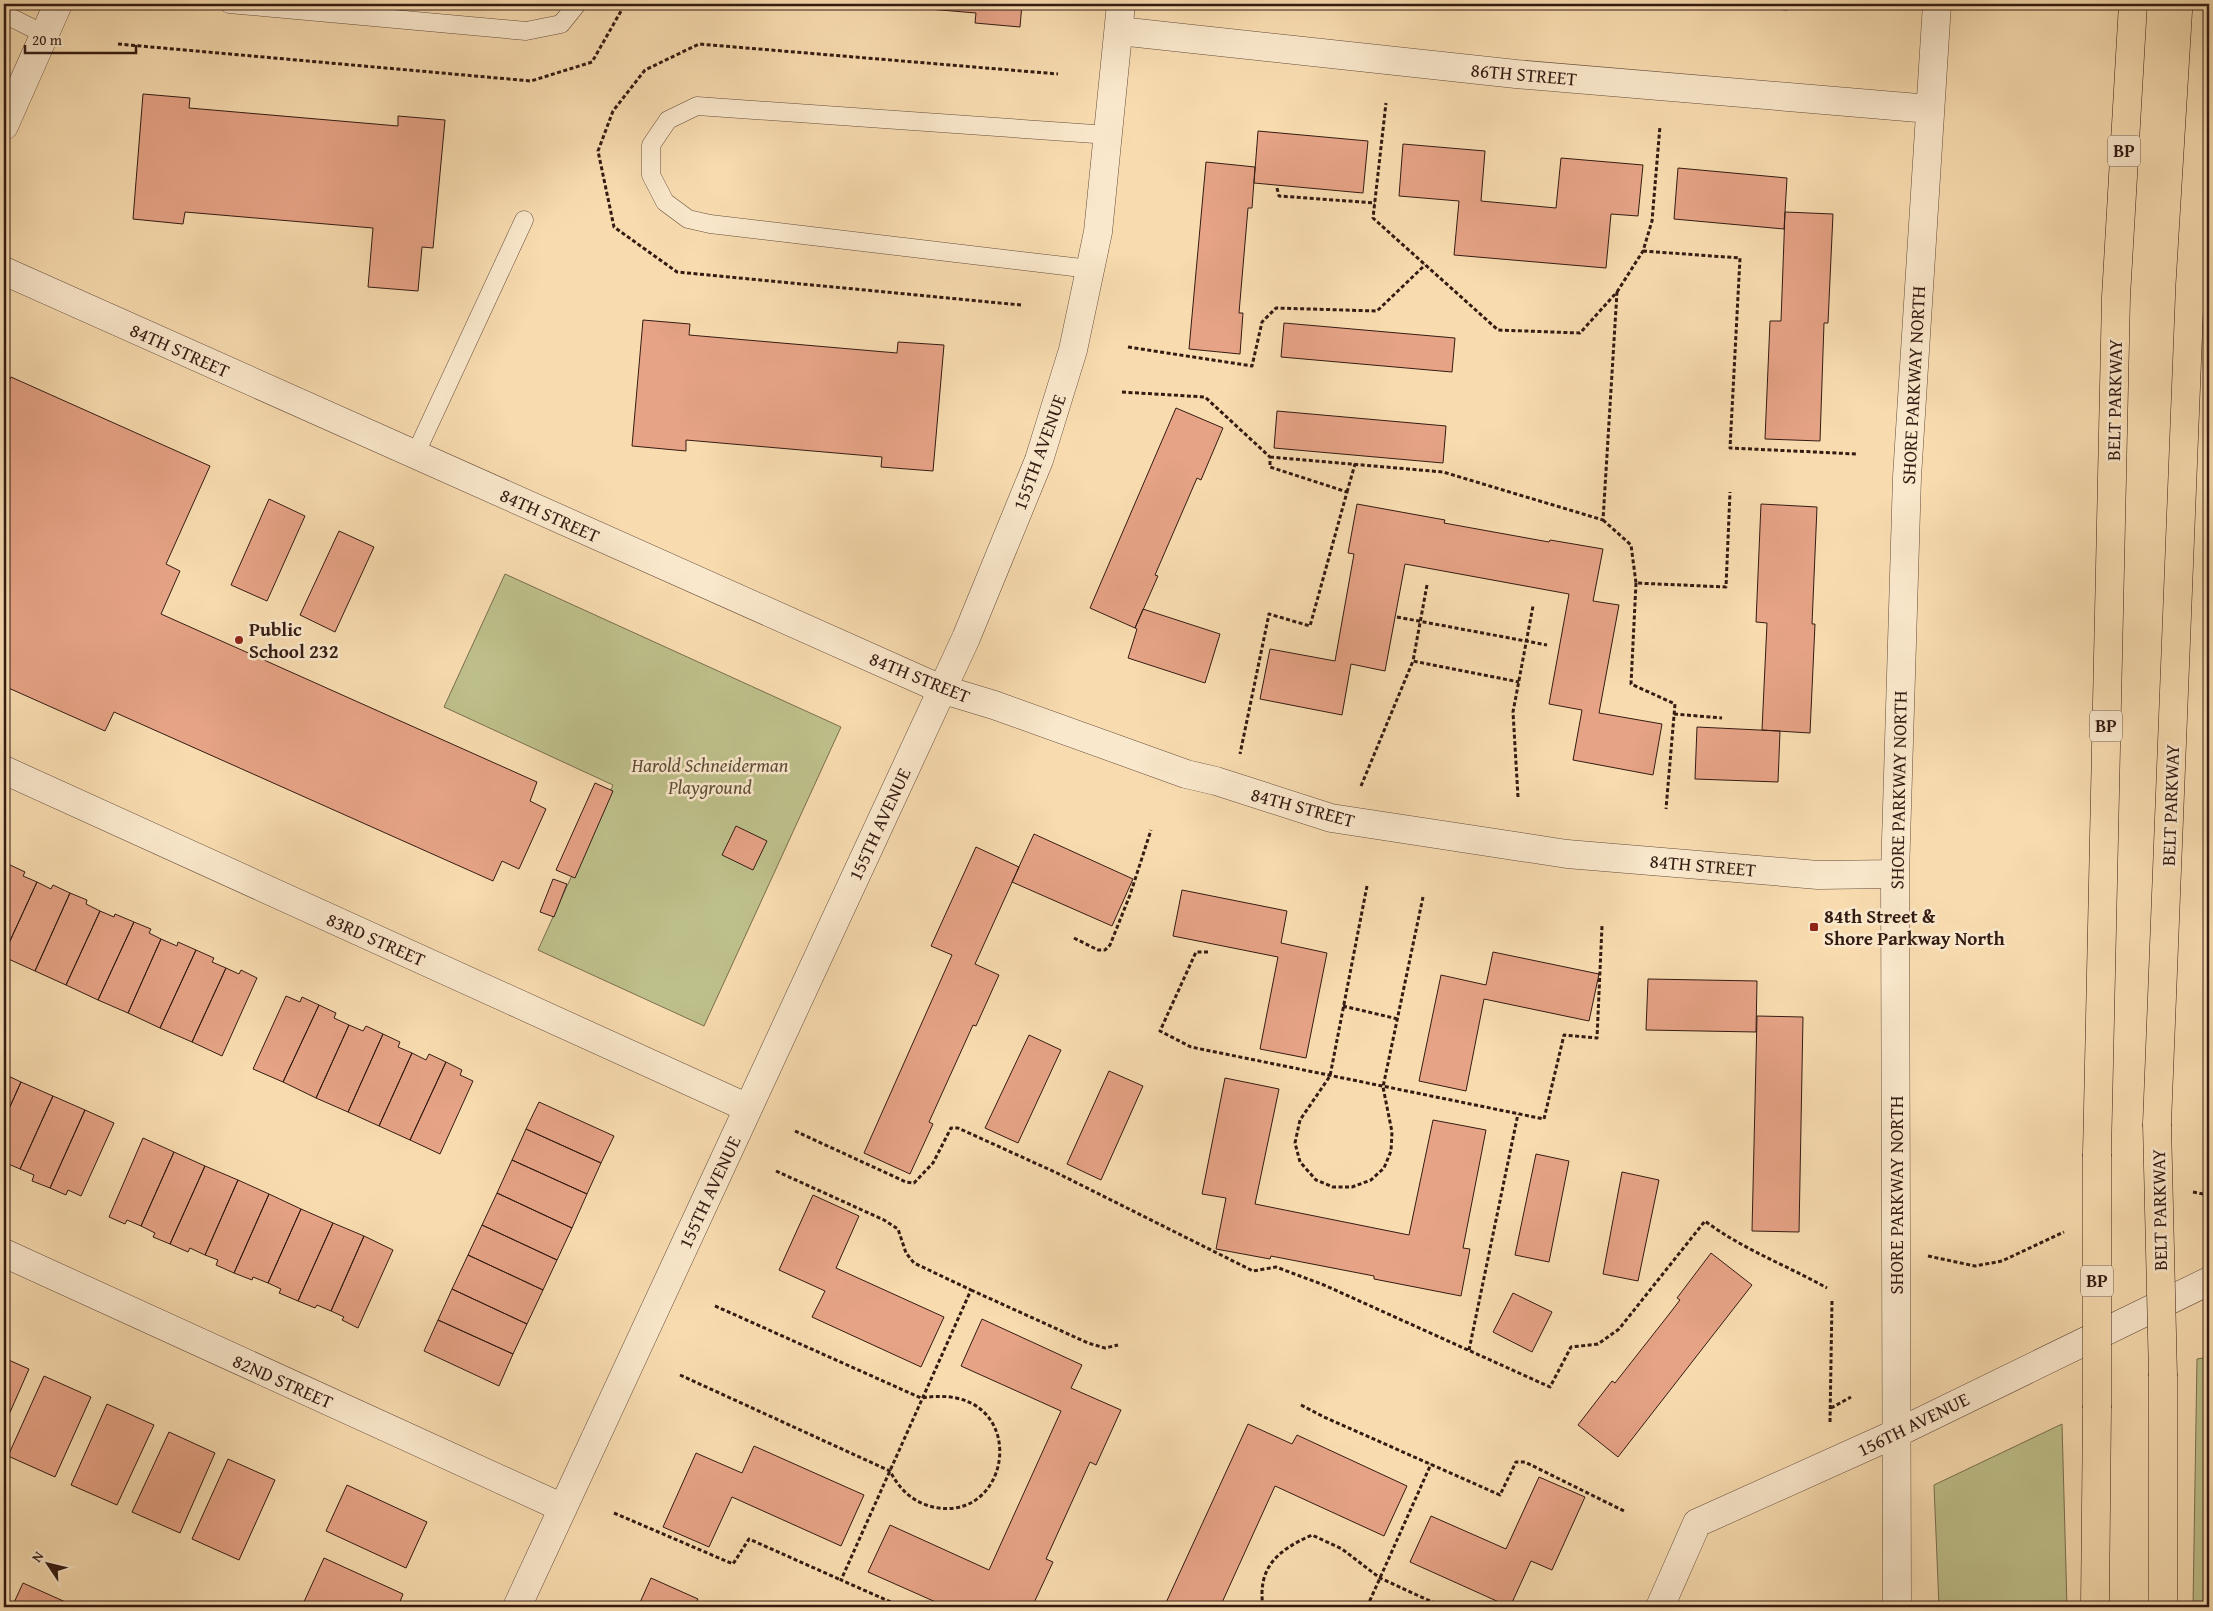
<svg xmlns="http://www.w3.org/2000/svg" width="2213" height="1611" font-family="'Gentium Book Plus',serif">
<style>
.green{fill:#bec08b;stroke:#796e4e}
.building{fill:#e6a386;stroke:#341b12}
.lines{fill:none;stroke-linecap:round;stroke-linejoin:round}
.service-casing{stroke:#654b3a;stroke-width:19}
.minor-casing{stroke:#654b3a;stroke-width:29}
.motorway-casing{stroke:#341b12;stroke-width:29}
.path{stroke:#341b12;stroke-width:3;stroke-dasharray:4 2.5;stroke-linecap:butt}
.service{stroke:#fae8cc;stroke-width:18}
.minor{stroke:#fae8cc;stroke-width:28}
.motorway{stroke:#f8dcb0;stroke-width:28}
.motorway-bridge-casing{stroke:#341b12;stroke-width:29;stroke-linecap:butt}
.motorway-bridge{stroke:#f8dcb0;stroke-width:28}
.poi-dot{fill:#8f2418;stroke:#fae8cc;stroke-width:2}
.labels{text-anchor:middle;stroke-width:5;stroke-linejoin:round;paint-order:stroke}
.shield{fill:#fae8cc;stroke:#6f584a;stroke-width:1}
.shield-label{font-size:18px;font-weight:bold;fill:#341b12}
.street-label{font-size:19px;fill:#341b12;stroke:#fae8cc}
.poi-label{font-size:19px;font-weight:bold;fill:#341b12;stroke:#fae8cc;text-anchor:start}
.park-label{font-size:19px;font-style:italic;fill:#5d4d36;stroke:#fae8cc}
</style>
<rect width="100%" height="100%" fill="#f8dcb0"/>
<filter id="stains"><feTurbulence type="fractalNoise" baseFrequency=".004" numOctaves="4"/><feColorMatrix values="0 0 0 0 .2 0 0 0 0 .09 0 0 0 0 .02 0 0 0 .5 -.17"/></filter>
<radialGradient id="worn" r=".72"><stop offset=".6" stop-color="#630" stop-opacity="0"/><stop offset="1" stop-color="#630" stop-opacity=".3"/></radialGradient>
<path class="green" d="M505,574L841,727L704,1026L538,950L613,785L444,707Z
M2209,1357V1607H2193L2197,1359Z
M2062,1424L2067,1607H1939L1934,1485Z"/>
<path class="building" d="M870,4H1022L1020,27L975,23L976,13Z
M1715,4H1788L1787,10Z
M143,94L190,98L189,108L398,126V116L445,120L433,248L422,247L418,291L368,287L373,228L185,212L183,224L133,219Z
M1258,131L1368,141L1363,193L1254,183Z
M1403,144L1485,151L1481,201L1556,208L1561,158L1643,165L1638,216L1611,214L1606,268L1454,255L1459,201L1399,196Z
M1206,162L1255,167L1252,208H1248L1239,313H1243L1240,354L1189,349Z
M1678,168L1787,178L1784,229L1674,219Z
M1785,212L1833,214L1828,323H1824L1820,441L1765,439L1770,321H1781Z
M643,320L690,324L689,335L897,353L898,342L944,345L933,471L881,467L882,457L686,440V451L632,446Z
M1284,323L1455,338L1452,372L1281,357Z
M11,377L210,466L166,564L180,571L161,614L537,782L530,801L546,809L519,869L502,861L493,881L114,712L105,731L4,686V393Z
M1176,408L1223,428L1201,480L1197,478L1155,575L1158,576L1135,628L1090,608Z
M1277,411L1446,426L1443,463L1274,448Z
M269,499L305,516L267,601L231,585Z
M1357,504L1445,520L1444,523L1549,542L1550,540L1603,549L1593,601L1619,605L1599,713L1662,724L1653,775L1573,760L1582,710L1549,704L1569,594L1405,564L1385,671L1351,664L1342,715L1260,699L1270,649L1335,661L1354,554L1348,553Z
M1761,504L1817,507L1812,624H1815L1810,733L1762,730L1767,623L1756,622Z
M339,531L374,547L335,632L300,615Z
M1143,609L1220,634L1205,683L1128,658L1137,629L1135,628Z
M1697,727L1780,731L1778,782L1695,779Z
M595,783L613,791L575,878L556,870Z
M736,826L767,841L753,870L722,855Z
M1034,834L1133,879L1112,926L1012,882Z
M976,847L1019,867L975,964L999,975L976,1026L973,1025L929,1122L933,1124L910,1174L864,1153L952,955L931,946Z
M8,864L25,872L23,876L37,882L4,954V874Z
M553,879L567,884L554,917L540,912Z
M37,882L51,889L53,885L70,893L35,971L4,957V954Z
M1182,890L1287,911L1281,943L1327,953L1306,1058L1260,1049L1278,957L1173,936Z
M70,893L87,900L86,904L100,911L66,985L35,971Z
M100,911L114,917L115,914L134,922L98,1000L66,985Z
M134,922L151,929L149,933L161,939L128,1013L98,1000Z
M161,939L177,946L178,942L196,950L160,1028L128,1013Z
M196,950L214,958L212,962L226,968L192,1042L160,1028Z
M1493,952L1599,974L1589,1021L1484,999L1466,1091L1419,1081L1441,975L1486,985Z
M226,968L239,974L241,970L257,978L222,1056L192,1042Z
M1648,979L1757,981L1756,1032L1646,1030Z
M286,996L300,1002L302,997L319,1005L283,1082L253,1069Z
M319,1005L336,1013L334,1018L349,1025L316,1098L283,1082Z
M1757,1016L1803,1017L1799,1232L1752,1231Z
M349,1025L363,1031L366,1026L383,1034L348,1112L316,1098Z
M383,1034L400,1042L398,1047L412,1053L379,1126L348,1112Z
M1029,1035L1061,1050L1018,1143L985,1128Z
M412,1053L426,1060L429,1054L446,1062L410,1140L379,1126Z
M446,1062L462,1070L460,1075L473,1081L440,1154L410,1140Z
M1109,1071L1143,1086L1101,1180L1067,1164Z
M4,1074L21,1082L4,1120Z
M1225,1078L1279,1089L1255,1204L1409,1235L1433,1120L1486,1130L1463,1248L1470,1249L1461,1296L1374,1279V1276L1271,1256L1270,1259L1216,1249L1226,1198L1202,1194Z
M21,1082L53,1096L20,1169L6,1163L4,1168V1120Z
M53,1096L85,1110L50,1188L32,1181L34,1175L20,1169Z
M539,1102L614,1136L601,1163L526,1129Z
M85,1110L114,1123L81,1196L68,1190L66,1195L50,1188Z
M526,1129L601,1163L587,1194L512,1160Z
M143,1138L174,1152L141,1226L127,1220L125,1224L109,1217Z
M174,1152L205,1166L170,1244L153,1237L155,1233L141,1226Z
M1536,1154L1569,1161L1549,1262L1515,1255Z
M512,1160L587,1194L572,1228L497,1193Z
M205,1166L238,1180L205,1255L190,1248L188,1252L170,1244Z
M1622,1172L1659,1180L1638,1281L1603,1274Z
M238,1180L269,1194L234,1273L216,1265L218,1260L205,1255Z
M497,1193L572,1228L557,1260L482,1225Z
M269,1194L301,1209L268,1283L253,1277L252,1280L234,1273Z
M813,1195L859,1216L836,1268L944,1317L921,1367L812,1317L825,1291L779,1270Z
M301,1209L333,1223L298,1301L279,1293L281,1289L268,1283Z
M333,1223L364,1236L331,1311L317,1305L315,1308L298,1301Z
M482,1225L557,1260L543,1290L468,1255Z
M364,1236L393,1250L358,1328L342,1320L344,1317L331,1311Z
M1711,1253L1752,1285L1618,1457L1578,1425L1612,1381L1615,1383L1670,1313L1680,1300L1677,1298Z
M468,1255L543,1290L527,1324L452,1289Z
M452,1289L527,1324L513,1354L438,1320Z
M1513,1293L1552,1312L1532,1352L1493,1332Z
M982,1319L1082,1365L1071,1388L1121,1410L1096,1465L1090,1462L1046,1559L1053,1562L1032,1607H947L868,1572L890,1525L989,1570L1061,1411L961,1366Z
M438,1320L513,1354L499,1386L424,1351Z
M4,1358L29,1369L4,1426Z
M44,1376L91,1397L55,1477L8,1456Z
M107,1404L154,1425L117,1505L71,1485Z
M1248,1424L1292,1444L1297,1435L1407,1486L1384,1536L1275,1486L1220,1607H1164Z
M169,1432L215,1453L180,1533L132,1512Z
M754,1446L864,1495L841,1546L732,1497L709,1547L663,1527L696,1453L742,1473Z
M228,1459L275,1480L239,1560L192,1539Z
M1539,1477L1585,1497L1552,1570L1531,1561L1510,1607L1410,1562L1431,1516L1506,1549Z
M347,1485L427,1522L406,1568L326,1531Z
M324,1558L403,1594L398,1607H311L303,1604Z
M651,1578L698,1599L694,1607H638Z
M23,1583L70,1604L69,1607H12Z"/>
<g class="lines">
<g class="service-casing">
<path id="service" d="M229,4L526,31L561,24L577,4
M4,14L44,34
M1090,269L710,224L688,219L665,202L651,175V145L668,120L697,106L1109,135
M415,455L524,220"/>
</g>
<g class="minor-casing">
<path id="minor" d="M1119,31L1516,74L1930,109
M4,126L58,4
M4,271L941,689L994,705L1186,774L1216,781L1331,818L1567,854L1818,875L1895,874
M4,770L748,1108
M4,1253L563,1508
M517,1607L966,638L1039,460L1073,350L1098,232L1121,4
M1660,1607L1697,1523L1897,1433L2209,1281
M1897,1607L1895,874L1907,477L1937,4"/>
</g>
<g class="motorway-casing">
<path id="motorway" d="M2157,1124L2190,285L2207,4
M2097,1154L2116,297L2133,4
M2163,1376V1607
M2095,1607L2097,1408"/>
</g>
<path class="path" d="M118,44L531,81L592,62L625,4
M1277,188L1279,196L1375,203
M1643,251L1740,258L1730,448L1857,454
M1617,292L1643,251L1652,221L1660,126
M1021,305L677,272L614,227L598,151L613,111L645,70L699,44L1058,74
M1128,347L1252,366L1262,322L1276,308L1377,311L1425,265
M1122,392L1205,397L1270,457V467L1347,492L1310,626L1269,614L1240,754
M1270,457L1443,472L1603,520L1617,292L1580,333L1498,330L1373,218L1386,103
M1347,492L1355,464
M1603,520L1631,545L1636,583L1726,587L1730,492
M1636,583L1631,684L1675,704L1666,809
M1427,585L1413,661L1519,682
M1397,617L1547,645
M1674,714L1722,718
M1361,786L1413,661
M1518,797L1513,712L1533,606
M1367,886L1330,1076L1300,1120L1295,1143L1300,1162L1316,1180L1333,1187H1352L1371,1180L1384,1168L1391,1151L1392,1132L1383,1087L1423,897
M1074,938L1098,950H1105L1110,945L1130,895L1151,830
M1208,952H1196L1160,1031L1191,1047L1544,1119L1564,1035L1597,1038L1602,926
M1343,1006L1398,1019
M795,1131L906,1182L914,1183L933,1163L951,1128H958L1057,1173L1253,1271L1276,1267L1324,1285L1550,1387L1571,1347L1598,1344L1619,1329L1705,1221C1742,1249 1786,1265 1827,1288
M776,1171L884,1220L898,1229L906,1253L914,1263L971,1290L841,1580L902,1607
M2193,1192L2209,1195
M1928,1256L1975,1266L2002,1261L2064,1232
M971,1290L1088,1343L1105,1348L1118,1345
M1469,1350L1518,1114
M680,1375L890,1471C900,1491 916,1505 939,1508C1017,1518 1029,1380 921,1398L713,1305
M1301,1405L1324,1417L1500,1495L1516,1462H1525L1624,1511
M1831,1408L1851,1397
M1830,1422L1832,1300
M614,1513L733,1564L749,1539L841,1580
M1263,1607C1257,1567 1278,1550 1312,1535L1342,1549L1380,1578L1443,1607
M1367,1607L1431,1464
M1445,1607L1447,1602"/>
<use href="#service" class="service"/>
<use href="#minor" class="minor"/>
<use href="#motorway" class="motorway"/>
<g class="motorway-bridge-casing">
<path id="motorway-bridge" d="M2157,1124L2163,1376
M2097,1154V1408"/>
</g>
<use href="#motorway-bridge" class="motorway-bridge"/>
</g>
<g class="poi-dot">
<circle cx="239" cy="640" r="5"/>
<rect x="1809" y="922" width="10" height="10" rx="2.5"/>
</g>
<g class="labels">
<g class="shield">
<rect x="2108" y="135.5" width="32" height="31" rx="4"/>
<rect x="2090" y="710.5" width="32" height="31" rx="4"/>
<rect x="2081" y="1265.5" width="32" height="31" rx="4"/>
</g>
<g class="shield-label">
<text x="2124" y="157">BP</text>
<text x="2106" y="732">BP</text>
<text x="2097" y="1287">BP</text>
</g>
<g class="street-label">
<text transform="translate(1524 74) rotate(5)" y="7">86TH STREET</text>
<text transform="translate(180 350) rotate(24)" y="7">84TH STREET</text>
<text transform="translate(1913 385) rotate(-87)" y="7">SHORE PARKWAY NORTH</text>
<text transform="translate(2114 400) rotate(-89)" y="7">BELT PARKWAY</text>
<text transform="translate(1039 452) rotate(-70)" y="7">155TH AVENUE</text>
<text transform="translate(550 515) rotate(24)" y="7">84TH STREET</text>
<text transform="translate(920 677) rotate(22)" y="7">84TH STREET</text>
<text transform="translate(1898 790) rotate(-89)" y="7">SHORE PARKWAY NORTH</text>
<text transform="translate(2170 805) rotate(-88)" y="7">BELT PARKWAY</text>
<text transform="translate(1303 807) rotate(15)" y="7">84TH STREET</text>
<text transform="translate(879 824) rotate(-65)" y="7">155TH AVENUE</text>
<text transform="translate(1703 865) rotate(5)" y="7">84TH STREET</text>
<text transform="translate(376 939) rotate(24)" y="7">83RD STREET</text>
<text transform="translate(709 1192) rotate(-65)" y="7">155TH AVENUE</text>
<text transform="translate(1896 1195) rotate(-90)" y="7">SHORE PARKWAY NORTH</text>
<text transform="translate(2159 1210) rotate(-91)" y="7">BELT PARKWAY</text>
<text transform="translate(283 1381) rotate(24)" y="7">82ND STREET</text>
<text transform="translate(1913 1424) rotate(-26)" y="7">156TH AVENUE</text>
</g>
<g class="poi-label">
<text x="249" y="636">Public<tspan x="249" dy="22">School 232</tspan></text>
<text x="1824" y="923">84th Street &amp;<tspan x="1824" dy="22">Shore Parkway North</tspan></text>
</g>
<g class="park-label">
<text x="710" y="772">Harold Schneiderman<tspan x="710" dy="22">Playground</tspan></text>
</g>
</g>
<rect width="2213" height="1611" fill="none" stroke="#f8dcb0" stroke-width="20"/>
<rect x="5" y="5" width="2203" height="1601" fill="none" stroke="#341b12" stroke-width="2.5"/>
<rect x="10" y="10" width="2193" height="1591" fill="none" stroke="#341b12"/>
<g transform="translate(48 1564) rotate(305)" stroke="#fae8cc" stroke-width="4" paint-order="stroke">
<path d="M0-4L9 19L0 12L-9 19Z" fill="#341b12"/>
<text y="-8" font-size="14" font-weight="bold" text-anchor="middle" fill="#341b12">N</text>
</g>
<path d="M25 45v8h111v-8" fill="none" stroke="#341b12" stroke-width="2.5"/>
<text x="32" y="45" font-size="15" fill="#341b12" stroke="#fae8cc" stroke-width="4" paint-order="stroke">20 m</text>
<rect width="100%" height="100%" filter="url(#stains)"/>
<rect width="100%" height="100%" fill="url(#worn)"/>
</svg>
